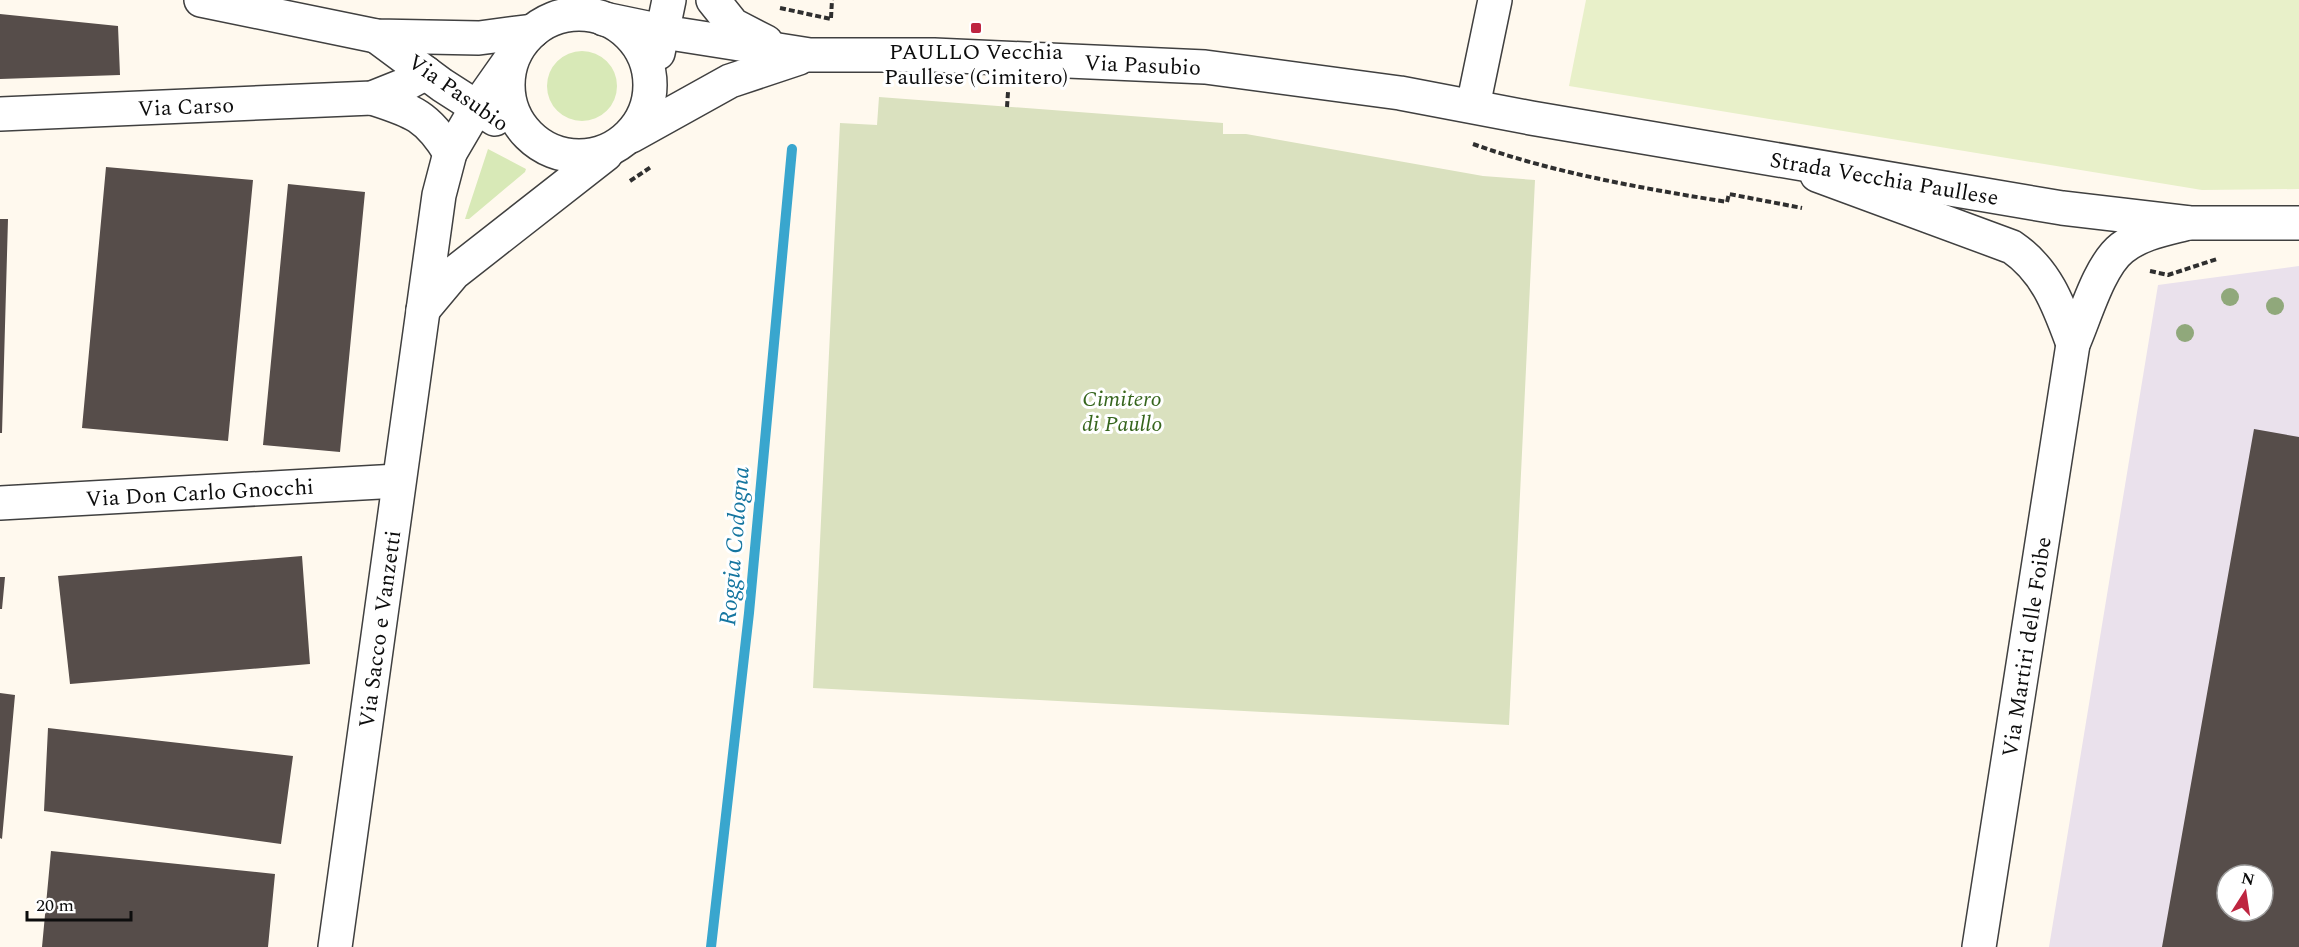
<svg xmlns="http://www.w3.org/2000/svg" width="2299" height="947" font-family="Spectral,serif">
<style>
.industrial{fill:#eae1ec;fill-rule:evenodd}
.green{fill:#d8e9b7}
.cemetery{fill:#dae1bf}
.pitch{fill:#e8f0c9}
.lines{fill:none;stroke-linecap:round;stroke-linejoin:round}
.stream{stroke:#39a6ce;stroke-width:10}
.building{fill:#564d4a;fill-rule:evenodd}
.minor-casing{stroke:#404040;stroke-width:36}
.tertiary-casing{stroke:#404040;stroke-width:36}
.path{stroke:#2f2f2f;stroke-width:4;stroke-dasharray:6 3;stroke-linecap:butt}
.minor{stroke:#fff;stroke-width:33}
.tertiary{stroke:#fff;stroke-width:33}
.tree{fill:#90a87b}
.poi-dot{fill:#be2540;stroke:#fff;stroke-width:2}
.labels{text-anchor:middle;stroke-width:6;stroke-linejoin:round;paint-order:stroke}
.poi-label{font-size:22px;fill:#0d0d0d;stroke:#fff}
.street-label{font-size:22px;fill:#0d0d0d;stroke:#fff}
.park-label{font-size:22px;font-style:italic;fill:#36651d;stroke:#fff}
.water-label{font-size:24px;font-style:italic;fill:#1676a0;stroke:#fff}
</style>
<rect width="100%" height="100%" fill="#fff9ee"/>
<path class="industrial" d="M2299,266V947H2049L2158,285ZM2227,875H2263V911H2227Z"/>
<path class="green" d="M547 86a35 35 0 1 1 70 0a35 35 0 1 1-70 0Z
M488,149L526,169L525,172L469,219H465Z"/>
<path class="cemetery" d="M879,97L1223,123V134H1246L1483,176L1535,180L1509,725L813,688L840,123L877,125Z"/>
<path class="pitch" d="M1586,0H2299V189L2202,190L1569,86Z"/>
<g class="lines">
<path class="stream" d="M711,947L749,613L792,149"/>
</g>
<path class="building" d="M0,14L118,26L120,75L0,79Z
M106,167L253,180L228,441L82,428Z
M288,184L365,192L340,452L263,445Z
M0,219H8L2,433H0Z
M2254,429L2299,437V947H2162ZM2227,875H2263V911H2227Z
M302,556L310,664L70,684L58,576Z
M0,577H5L2,609H0Z
M0,693L15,695L2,839L0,838Z
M48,728L293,756L281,844L44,811Z
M51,851L275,874L268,947H42Z"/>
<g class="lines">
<g class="minor-casing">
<g id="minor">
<path d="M372,98C412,111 427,115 450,153"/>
<path d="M1473,106L1495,0"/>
<path id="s1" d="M0,114L372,98L402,86L426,73"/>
<path d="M1817,175L2012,247C2047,271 2059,306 2073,344"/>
<path id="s2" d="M0,503L398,481"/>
<path id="s3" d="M1979,947L2073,344C2085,317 2099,266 2122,248C2141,233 2165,229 2188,223"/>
</g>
</g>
<g class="tertiary-casing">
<g id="tertiary">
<path d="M201,0L376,36L479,38L533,31"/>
<path d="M713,0L733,25L766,42"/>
<circle cx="579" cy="85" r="71"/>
<path id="s4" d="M604,19L676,34L810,55H934L1205,67L1400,93L1531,118L2062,208L2190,223H2299"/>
<path d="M376,36L442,85L495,119"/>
<path d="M658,53L669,0"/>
<path d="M631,136L730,81L799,58"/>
<path d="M423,310L454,273L606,154"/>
<path id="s5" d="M335,947L439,195L450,153L477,107L515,53"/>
</g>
</g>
<path class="path" d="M780,8L831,19
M831,18L832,0
M1007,107L1008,92
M1473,144C1554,173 1641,188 1727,202L1729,194L1802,208
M630,181L651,167
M2150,271L2168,275L2217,259"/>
<use href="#minor" class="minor"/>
<use href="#tertiary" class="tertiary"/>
</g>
<g class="tree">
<circle cx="2230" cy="297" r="9"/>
<circle cx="2275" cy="306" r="9"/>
<circle cx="2185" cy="333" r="9"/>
</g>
<rect class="poi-dot" x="970" y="22" width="12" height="12" rx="3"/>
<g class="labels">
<g class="poi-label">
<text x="976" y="59">PAULLO Vecchia<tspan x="976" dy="25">Paullese (Cimitero)</tspan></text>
</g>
<g class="street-label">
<text dy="8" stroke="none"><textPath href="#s4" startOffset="542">Via Pasubio</textPath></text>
<text transform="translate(459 92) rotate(35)" y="8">Via Pasubio</text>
<text dy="8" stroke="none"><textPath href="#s1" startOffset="186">Via Carso</textPath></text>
<text dy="8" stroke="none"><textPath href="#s4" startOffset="1293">Strada Vecchia Paullese</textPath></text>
<text dy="8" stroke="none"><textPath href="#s2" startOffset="200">Via Don Carlo Gnocchi</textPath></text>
<text dy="8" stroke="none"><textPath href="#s5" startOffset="321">Via Sacco e Vanzetti</textPath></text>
<text dy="8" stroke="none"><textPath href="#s3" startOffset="304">Via Martiri delle Foibe</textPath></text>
</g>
<g class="park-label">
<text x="1122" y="406">Cimitero<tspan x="1122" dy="25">di Paullo</tspan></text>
</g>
<g class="water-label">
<text transform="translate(734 546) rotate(-85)" y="8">Roggia Codogna</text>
</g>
</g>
<g transform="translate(2245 893) rotate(12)"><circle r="28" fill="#ffffff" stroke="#9e9e9e" stroke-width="1.5"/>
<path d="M0-4.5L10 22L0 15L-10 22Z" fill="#be2540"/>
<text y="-9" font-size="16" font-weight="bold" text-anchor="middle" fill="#0d0d0d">N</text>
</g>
<path d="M27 911v9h104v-9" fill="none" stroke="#0d0d0d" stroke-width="3"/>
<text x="36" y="911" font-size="18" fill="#0d0d0d" stroke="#ffffff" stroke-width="4.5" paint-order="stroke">20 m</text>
</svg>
